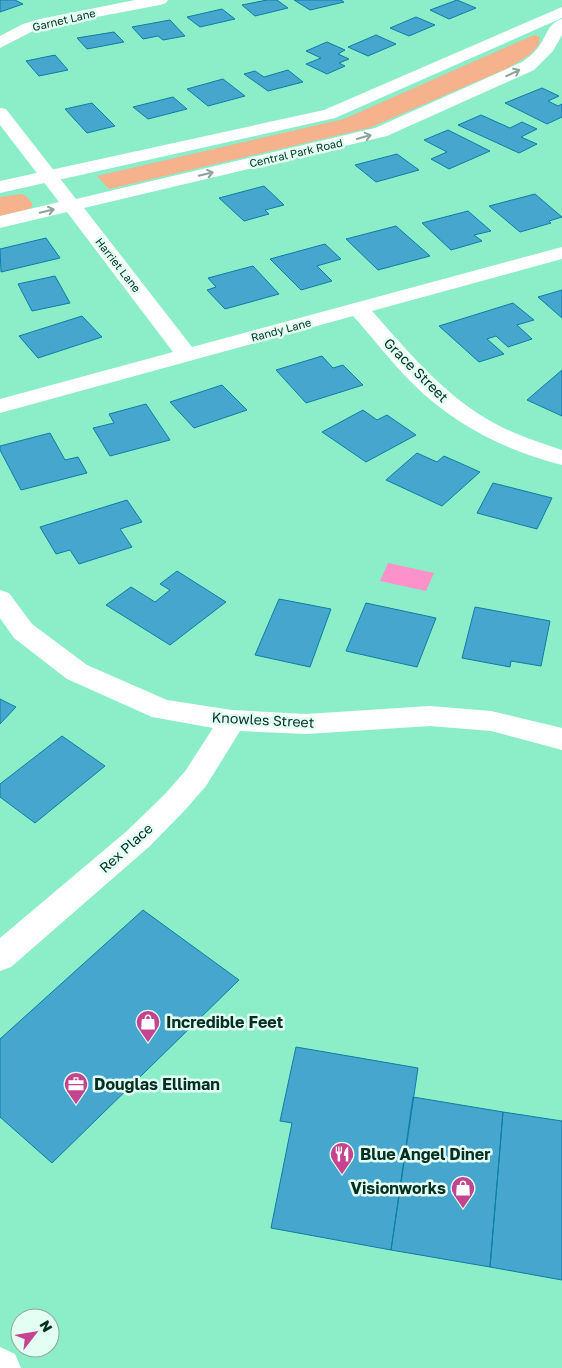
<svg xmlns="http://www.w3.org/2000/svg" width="562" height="1368" font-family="'Golos Text',sans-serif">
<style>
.green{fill:#f6b18d}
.water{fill:#fd92ca}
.building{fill:#46a6cd;stroke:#0d7ea4}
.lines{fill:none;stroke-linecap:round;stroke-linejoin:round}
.street{fill:#fff;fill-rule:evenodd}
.secondary{fill:#fff;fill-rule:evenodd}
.primary{fill:#fff;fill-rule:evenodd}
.oneway{stroke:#8ea29c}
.labels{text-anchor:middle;stroke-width:5;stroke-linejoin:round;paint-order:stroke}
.far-street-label{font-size:11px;fill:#033023;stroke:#e3fef3}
.street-label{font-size:14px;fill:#033023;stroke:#e3fef3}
.near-poi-label{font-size:16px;font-weight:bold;fill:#033023;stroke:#e3fef3;text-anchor:start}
</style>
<rect width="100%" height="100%" fill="#8cedc9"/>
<path class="green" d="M534,35L540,37L539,44L531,54L508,68L369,128L109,189L97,176L344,119Z
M21,194L26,196L32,203V207L26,210L0,216V197Z"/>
<path class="water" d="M388,563L434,573L426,591L380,581Z"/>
<path class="building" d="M0,0H15L23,4L0,12Z
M267,0H277L288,8L255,16L242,5Z
M294,0H341L344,2L310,10Z
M457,0L476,8L449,19L430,10Z
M222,9L235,19L200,27L187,17Z
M416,17L435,25L409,36L390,28Z
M170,20L185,36L163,40L158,36L143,39L132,27Z
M114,32L124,42L87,49L77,38Z
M376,35L396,44L368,56L348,47Z
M327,42L345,50L338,54L349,59L339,63L345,66L327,74L306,64L321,58L306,51Z
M55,55L68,70L39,76L26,61Z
M288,70L303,82L268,91L244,74L255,71L264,77Z
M223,79L245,96L208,106L187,89Z
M542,88L559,96L548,101L558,106L562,104V117L547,124L505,103Z
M173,97L187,109L148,119L133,107Z
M92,103L115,126L87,133L65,109Z
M481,115L510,128L522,122L537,129L521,137L537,144L519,153L458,125Z
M448,130L490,151L449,169L431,159L447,152L424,140Z
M397,154L419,170L376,182L355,165Z
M264,186L284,205L265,210L269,214L244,221L219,198Z
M535,194L562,217L549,221L551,223L520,232L489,206Z
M468,211L491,231L474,235L482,241L451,250L422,223Z
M396,226L430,256L378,270L346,239Z
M46,238L60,258L1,272L0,249Z
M325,244L341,259L317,266L332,281L301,290L270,259Z
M253,266L279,294L225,309L207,290L216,287L208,278Z
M55,276L70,303L32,311L18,284Z
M562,290V318L538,297Z
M513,303L534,320L517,325L532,339L508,347L496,336L487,339L504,354L479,362L439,326Z
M82,316L102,337L38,358L19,336Z
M322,356L333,368L343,365L363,385L306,403L276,370Z
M562,370V416L527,400Z
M222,385L247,410L194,428L170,402Z
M146,404L170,440L110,456L93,428L114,423L109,414Z
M363,410L377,420L387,415L416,435L366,462L322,432Z
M50,433L65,460L78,457L87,473L21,490L0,450V446Z
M417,453L437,462L444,456L480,472L442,506L386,480Z
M493,483L552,498L537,529L477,513Z
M127,500L142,522L120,529L132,547L79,564L70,550L56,554L40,527Z
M177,571L226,602L170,645L106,605L131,587L155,602L170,590L160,584Z
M279,599L331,609L310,667L255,655Z
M366,603L436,618L417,667L346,651Z
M475,607L550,621L541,666L511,661L510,667L462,658Z
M0,699L16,707L0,724Z
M62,736L105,766L35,823L0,797V784Z
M143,910L239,980L52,1163L0,1117V1039Z
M296,1047L418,1068L391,1250L271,1228L292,1123L280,1121Z
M413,1097L503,1112L490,1267L391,1250Z
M503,1112L562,1121V1280L490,1267Z"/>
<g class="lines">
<path class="street" d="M135,0H168L166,3L160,5L49,26L35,30L0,48V36L23,24L40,19Z
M562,19V35L553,51L534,70L387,136L84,208L192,347L562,247V259L372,311C407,350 441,392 487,419C510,433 537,442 562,450V465C506,451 453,424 412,383C391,362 373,338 353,316L0,413V399L173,352L67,212L0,228V216L59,202L0,125V108L6,109L76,199L375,128L522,62C527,58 533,54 537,49C546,39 547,23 562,19Z
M0,590L9,593L32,624L87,665L167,700L232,710L306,714L430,706L491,711L562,728V750L491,731L430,726L306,734L240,731L206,786L186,809L150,846L11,967L0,971V938L128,830L166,793L186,770L213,728L152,717L67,679L14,638L0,618Z"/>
<path class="secondary" d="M562,7V18L335,118L0,193V181L324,110Z"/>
<path class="primary" d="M0,1347L15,1354L21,1368H0Z"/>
</g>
<defs><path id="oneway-shaft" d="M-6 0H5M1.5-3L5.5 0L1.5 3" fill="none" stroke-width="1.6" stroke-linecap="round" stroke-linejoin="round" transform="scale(1.25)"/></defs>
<g class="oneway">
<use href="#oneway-shaft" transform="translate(513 73) rotate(-25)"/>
<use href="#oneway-shaft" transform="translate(364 137) rotate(-16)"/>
<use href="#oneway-shaft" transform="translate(206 174) rotate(-13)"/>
<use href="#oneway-shaft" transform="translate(47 211) rotate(-13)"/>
</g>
<defs>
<g id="shop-pin" transform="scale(1.25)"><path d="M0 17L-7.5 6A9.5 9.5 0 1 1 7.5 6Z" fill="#c4448f" stroke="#e3fef3"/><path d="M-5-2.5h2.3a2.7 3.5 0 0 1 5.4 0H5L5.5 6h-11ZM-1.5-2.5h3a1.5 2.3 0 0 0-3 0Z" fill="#fff"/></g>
<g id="office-pin" transform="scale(1.25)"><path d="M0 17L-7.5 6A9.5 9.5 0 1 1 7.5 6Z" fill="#c4448f" stroke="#e3fef3"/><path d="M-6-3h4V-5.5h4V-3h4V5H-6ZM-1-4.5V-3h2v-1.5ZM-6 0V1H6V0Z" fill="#fff"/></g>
<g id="restaurant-pin" transform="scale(1.25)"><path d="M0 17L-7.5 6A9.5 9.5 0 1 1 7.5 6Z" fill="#c4448f" stroke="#e3fef3"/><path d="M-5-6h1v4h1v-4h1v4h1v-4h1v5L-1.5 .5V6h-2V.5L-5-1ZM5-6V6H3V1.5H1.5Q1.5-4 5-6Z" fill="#fff"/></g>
</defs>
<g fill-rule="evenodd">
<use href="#shop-pin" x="148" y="1022"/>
<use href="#office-pin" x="76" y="1084"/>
<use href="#restaurant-pin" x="342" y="1154"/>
<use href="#shop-pin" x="463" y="1188"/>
</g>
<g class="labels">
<g class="far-street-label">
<text transform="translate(64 20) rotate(-13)" y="4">Garnet Lane</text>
<text transform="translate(296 153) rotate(-13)" y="4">Central Park Road</text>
<text transform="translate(118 265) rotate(52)" y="4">Harriet Lane</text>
<text transform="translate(281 330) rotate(-15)" y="4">Randy Lane</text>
</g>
<g class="street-label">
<text transform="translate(416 370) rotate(45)" y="5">Grace Street</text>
<text transform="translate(263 720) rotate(3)" y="5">Knowles Street</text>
<text transform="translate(126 848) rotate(-42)" y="5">Rex Place</text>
</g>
<g class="near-poi-label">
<text x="166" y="1028">Incredible Feet</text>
<text x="94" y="1090">Douglas Elliman</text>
<text x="360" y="1160">Blue Angel Diner</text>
<text x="446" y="1194" text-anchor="end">Visionworks</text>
</g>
</g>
<g transform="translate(35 1333) rotate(59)"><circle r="24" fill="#e3fef3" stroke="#89aca0"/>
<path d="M0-4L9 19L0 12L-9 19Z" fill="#c4448f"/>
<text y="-8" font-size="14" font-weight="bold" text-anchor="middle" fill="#033023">N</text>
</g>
</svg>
